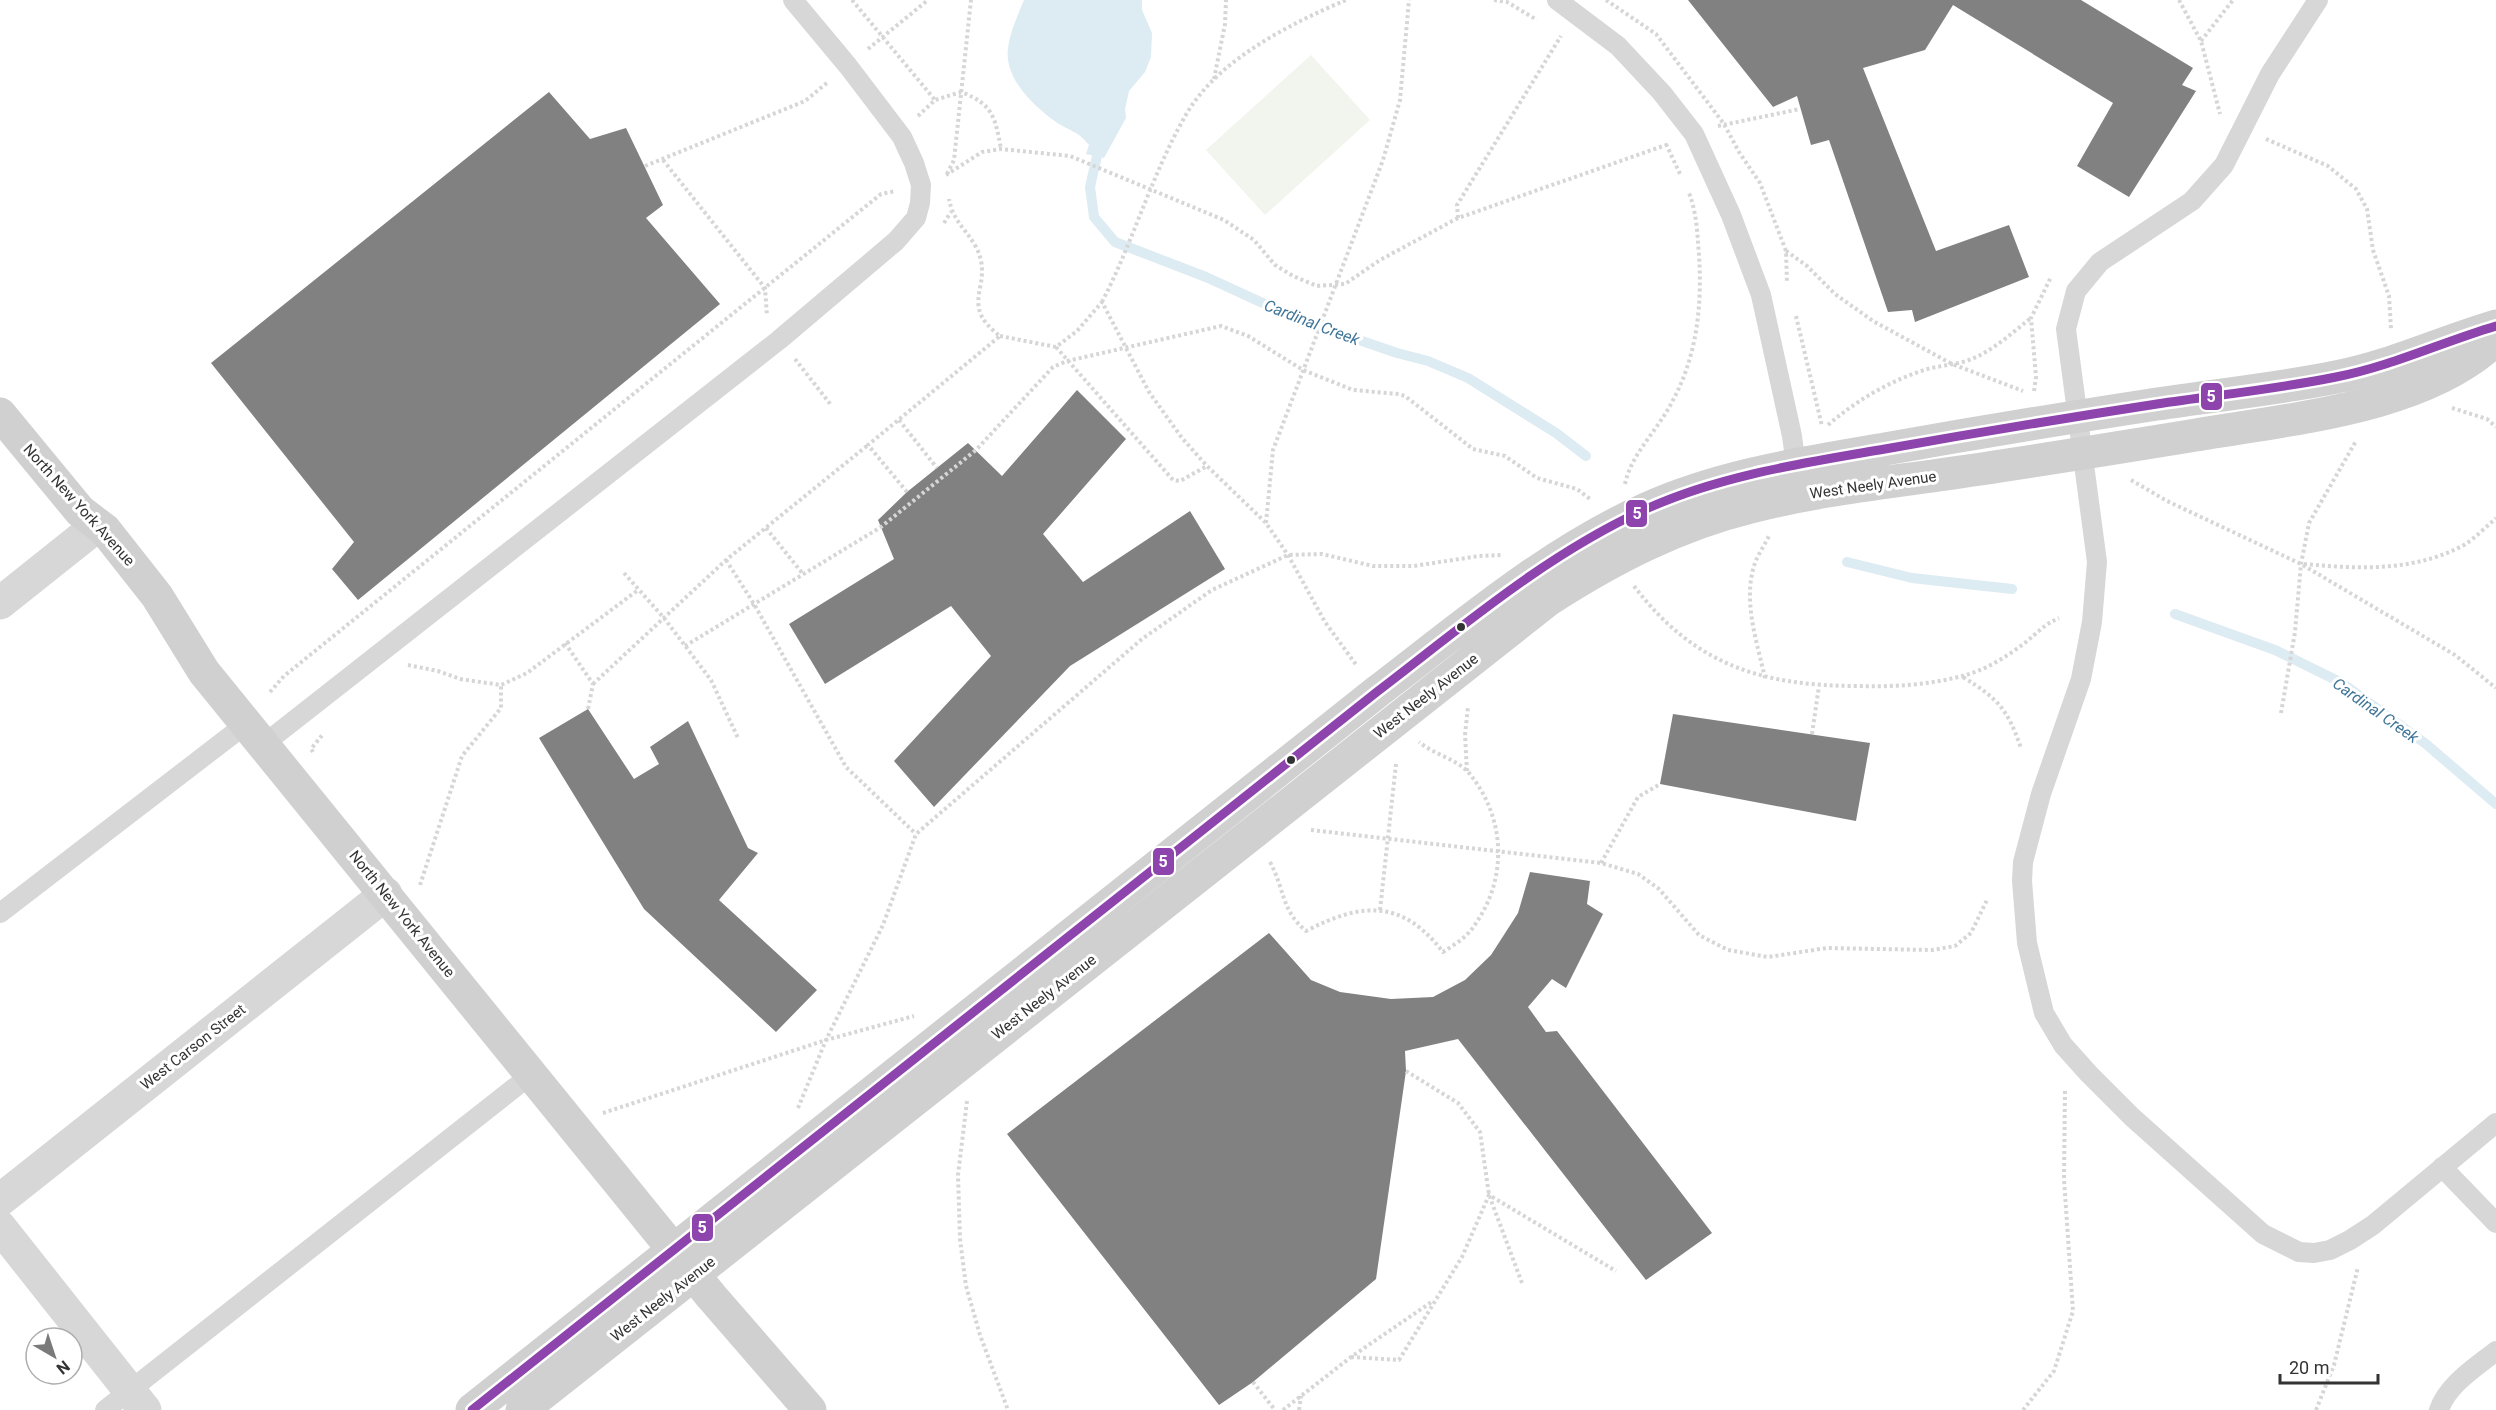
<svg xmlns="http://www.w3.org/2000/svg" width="2496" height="1410" font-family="Roboto,sans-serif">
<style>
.green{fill:#f1f5ed}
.water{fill:#ddebf3}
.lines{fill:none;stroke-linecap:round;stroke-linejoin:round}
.stream{stroke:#ddebf3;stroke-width:10}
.building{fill:#818181}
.path{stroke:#d6d6d6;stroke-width:4;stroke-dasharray:3 3;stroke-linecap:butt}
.lane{stroke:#d7d7d7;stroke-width:20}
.street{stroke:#d7d7d7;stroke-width:33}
.secondary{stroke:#d0d0d0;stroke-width:33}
.bus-1-casing{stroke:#fff;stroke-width:14}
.bus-1{stroke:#8e44ad;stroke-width:9}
.bus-dot{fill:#333;stroke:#fff;stroke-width:2}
.labels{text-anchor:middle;stroke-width:6;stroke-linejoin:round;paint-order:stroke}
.street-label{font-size:15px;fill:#333;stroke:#fff}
.water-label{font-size:16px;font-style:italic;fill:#3f7597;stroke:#fff}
.line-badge{stroke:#fff;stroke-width:2}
.badge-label{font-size:16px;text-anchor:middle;font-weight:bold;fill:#fff}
</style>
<rect width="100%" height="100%" fill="#fff"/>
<path class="green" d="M1311,55L1370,120L1265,215L1206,150Z"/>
<path class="water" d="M1024,0H1142V10L1152,33L1151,57L1145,72L1129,91L1125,109L1126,118L1104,158L1086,154L1089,145C1077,130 1071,132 1056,122C1034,106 1004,79 1008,48C1010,31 1018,15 1024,0Z"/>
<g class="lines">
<path class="stream" d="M1097,156L1090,187L1094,217L1115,242L1206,277L1298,319L1397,353L1428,361L1468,378L1556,433L1586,456
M1847,562L1912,578L2012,589
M2175,614L2275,650L2342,683L2426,744L2496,804"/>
</g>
<path class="building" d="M1688,0H2081L2193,68L2182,85L2196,91L2129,197L2077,166L2113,103L1953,5L1925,50L1863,68L1936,251L2009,225L2029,277L1915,322L1912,310L1888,312L1829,140L1811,145L1797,96L1773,107Z
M549,92L590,139L626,128L663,205L646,218L720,304L358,600L332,569L354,542L211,363Z
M1077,390L1126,439L1043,534L1083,582L1190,511L1225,569L1070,666L934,807L894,761L991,656L951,606L825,684L789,624L894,559L878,520L907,492L968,443L1002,476Z
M588,709L634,779L659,764L650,747L688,721L748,848L758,853L719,900L817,990L776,1032L644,909L539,738Z
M1673,714L1870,743L1856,821L1660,784Z
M1530,872L1590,881L1587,904L1603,914L1566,988L1552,979L1528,1007L1546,1032L1557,1031L1712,1233L1646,1280L1458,1039L1405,1051L1406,1071L1376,1279L1253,1382L1219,1405L1007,1134L1269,933L1311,980L1340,992L1391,999L1433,997L1465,980L1491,955L1518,913Z"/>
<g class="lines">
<path class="path" d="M852,0L935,100
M1494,0L1507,2L1537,20
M1606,0L1656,34L1724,124L1739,152L1760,183L1786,251L1787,283
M2179,0L2201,41L2220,114
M2201,41L2233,0
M868,49L928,0
M1214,79L1225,24L1226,0
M918,116L935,100L961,92C993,104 995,117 1001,149
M1718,126L1800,109
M2266,139L2328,166L2356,189L2367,209L2373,250L2389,296L2391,329
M1666,144L1681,176
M663,160L765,288L767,316
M645,166L805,101L828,82
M947,174L954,160L971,0
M946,175L982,152L1001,149L1070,156L1224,220L1254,240L1275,265L1293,276L1317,286L1345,284L1380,260L1458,218L1669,144
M1458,218L1457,205L1561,36
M944,223L951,212
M1786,251L1807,266L1835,294L1873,321L1952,364L2023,391
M1102,302C1134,240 1152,173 1187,113C1219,59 1290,24 1346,0
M1796,316L1822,426
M1000,336L1056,347L1077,331L1102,302L1149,392L1182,438L1207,466L1266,523L1288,555L1325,622L1357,666
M1056,347L1173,480L1180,481L1207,466
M795,359L831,405
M2034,391L2036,377L2031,318L2051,277
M2452,408L2487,419L2496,427
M899,420L937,468
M1828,425C1857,400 1888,382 1924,370C1940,365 1959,365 1974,358C1995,349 2013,332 2031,318
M2131,480L2167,501L2301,564L2455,655L2496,688
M1625,484C1631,454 1658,430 1672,402C1699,353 1703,297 1698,242C1697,226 1695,208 1689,193
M907,492L868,445L1000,336C956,303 996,286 976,247C966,229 953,221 949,199
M1266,523L1273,450L1383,160L1400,100L1409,0
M766,528L803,574
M726,560L754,604L846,767L916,834
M2304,564C2358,569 2414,572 2464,545C2475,538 2486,527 2496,518
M624,573L664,618L711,680L738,738
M1634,586C1694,665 1762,686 1858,686C1892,687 1929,685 1962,676C1986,670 2008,656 2026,642C2038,632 2045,624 2059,618
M565,643L593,684L588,709
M685,646L881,527L976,450L1053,367L1067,361L1221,326L1248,336L1303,370L1353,390L1399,394L1405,396L1473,449L1505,456L1537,478L1577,489L1590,499
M408,665L438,671L460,679L501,685L527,673L638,590
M1963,677C1998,699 2007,708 2021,748
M1765,678C1757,642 1743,602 1754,566C1757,556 1764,546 1769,536
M593,684L726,560L868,445
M270,692L284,676L881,194L896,191
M2281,713L2295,632L2301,564L2309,523L2356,441
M1812,734L1819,686
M313,752L311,749L323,734
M1467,771L1465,735L1468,707
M1311,830L1601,863L1638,874L1659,889L1699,935L1728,950L1768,957L1827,948L1932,950L1955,946L1971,933L1987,900
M1270,862C1285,890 1281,910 1306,931C1362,902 1402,899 1443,952C1454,945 1467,937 1474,926C1508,879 1506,818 1469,773C1457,759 1433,754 1419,742
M1601,863L1638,797L1660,784
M420,885L462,756L501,708V685
M1380,910L1396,764
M1406,1071L1458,1103L1480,1132L1489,1195L1522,1283
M967,1101L958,1175L960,1239L966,1286L980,1335L1008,1410
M798,1108L826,1040L883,925L916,834L1142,639L1212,590L1288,555L1322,554L1373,566H1414L1479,556L1502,555
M603,1113L826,1040L914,1016
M1351,1357L1399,1360L1462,1257L1489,1195L1616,1271
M1253,1382L1275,1410
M1283,1410L1351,1357L1433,1301
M1299,1410L1301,1396
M2023,1410L2054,1371L2073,1311L2064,1179L2065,1090
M2316,1410L2334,1365L2358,1267"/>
<path class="lane" d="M1557,0L1618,46L1662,93L1694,134L1731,215L1761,295L1792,436L1797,473
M2318,0L2270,74L2224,165L2192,201L2100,262L2076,291L2066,329L2097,562L2092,622L2081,679L2041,794L2023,862L2022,881L2027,943L2044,1013L2063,1045L2089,1074L2132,1117L2263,1234L2299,1252L2314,1253L2330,1250L2350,1240L2373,1225L2496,1123
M264,744L779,340L896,241L916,218L920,203L921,185L914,163L902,137L848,66L793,0
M0,913L246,724
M2442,1167L2496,1223
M105,1410L532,1074
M2439,1410C2447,1385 2476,1367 2496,1351"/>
<path class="street" d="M0,603L98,525
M0,1200L386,894
M0,1227L145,1410"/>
<path class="secondary" d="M0,414L80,511L105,530L157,596L204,672L711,1296L810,1410
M472,1410L1378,691C1463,626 1547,554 1646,509C1721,475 1804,463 1885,449C1975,433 2066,418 2157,404C2217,395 2277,389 2336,377C2392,366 2442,342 2496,326
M522,1410L1548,600C1612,559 1677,525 1751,507C1813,491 1876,484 1939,475C2024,463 2110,449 2196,435C2288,419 2427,408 2496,339"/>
<g class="bus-1-casing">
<path id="bus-1" d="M472,1410L1378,691C1463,626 1547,554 1646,509C1721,475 1804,463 1885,449C1975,433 2066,418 2157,404C2217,395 2277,389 2336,377C2392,366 2442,342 2496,326"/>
</g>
<use href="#bus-1" class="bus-1"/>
</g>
<g class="bus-dot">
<circle cx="1461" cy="627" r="5"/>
<circle cx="1291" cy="760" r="5"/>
</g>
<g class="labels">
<g class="street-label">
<text transform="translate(1873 485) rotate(-8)" y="5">West Neely Avenue</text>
<text transform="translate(79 505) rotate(48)" y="5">North New York Avenue</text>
<text transform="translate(1426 696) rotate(-38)" y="5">West Neely Avenue</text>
<text transform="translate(402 914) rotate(51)" y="5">North New York Avenue</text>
<text transform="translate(1044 997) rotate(-38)" y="5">West Neely Avenue</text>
<text transform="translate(193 1047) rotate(-38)" y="5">West Carson Street</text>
<text transform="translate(663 1299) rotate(-38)" y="5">West Neely Avenue</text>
</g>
<g class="water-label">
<text transform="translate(1312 322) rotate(21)" y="6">Cardinal Creek</text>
<text transform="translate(2376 710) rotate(35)" y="6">Cardinal Creek</text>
</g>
</g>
<g class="line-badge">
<rect x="2200" y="382" width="23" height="29" rx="6" fill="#8e44ad"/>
<rect x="1625" y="499" width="23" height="29" rx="6" fill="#8e44ad"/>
<rect x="1152" y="847" width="23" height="29" rx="6" fill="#8e44ad"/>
<rect x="691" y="1213" width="23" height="29" rx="6" fill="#8e44ad"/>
</g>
<g class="badge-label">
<text x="2211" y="402">5</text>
<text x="1637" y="519">5</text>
<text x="1163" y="867">5</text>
<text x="702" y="1233">5</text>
</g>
<g transform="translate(54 1356) rotate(141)"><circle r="28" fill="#ffffff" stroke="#adadad" stroke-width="1.5"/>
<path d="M0-4.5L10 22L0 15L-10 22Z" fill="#7a7a7a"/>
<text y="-9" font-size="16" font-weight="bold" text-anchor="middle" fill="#333333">N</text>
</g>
<path d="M2280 1374v9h98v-9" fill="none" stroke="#333333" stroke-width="3"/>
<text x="2289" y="1374" font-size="18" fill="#333333" stroke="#ffffff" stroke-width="4.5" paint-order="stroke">20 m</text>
</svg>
